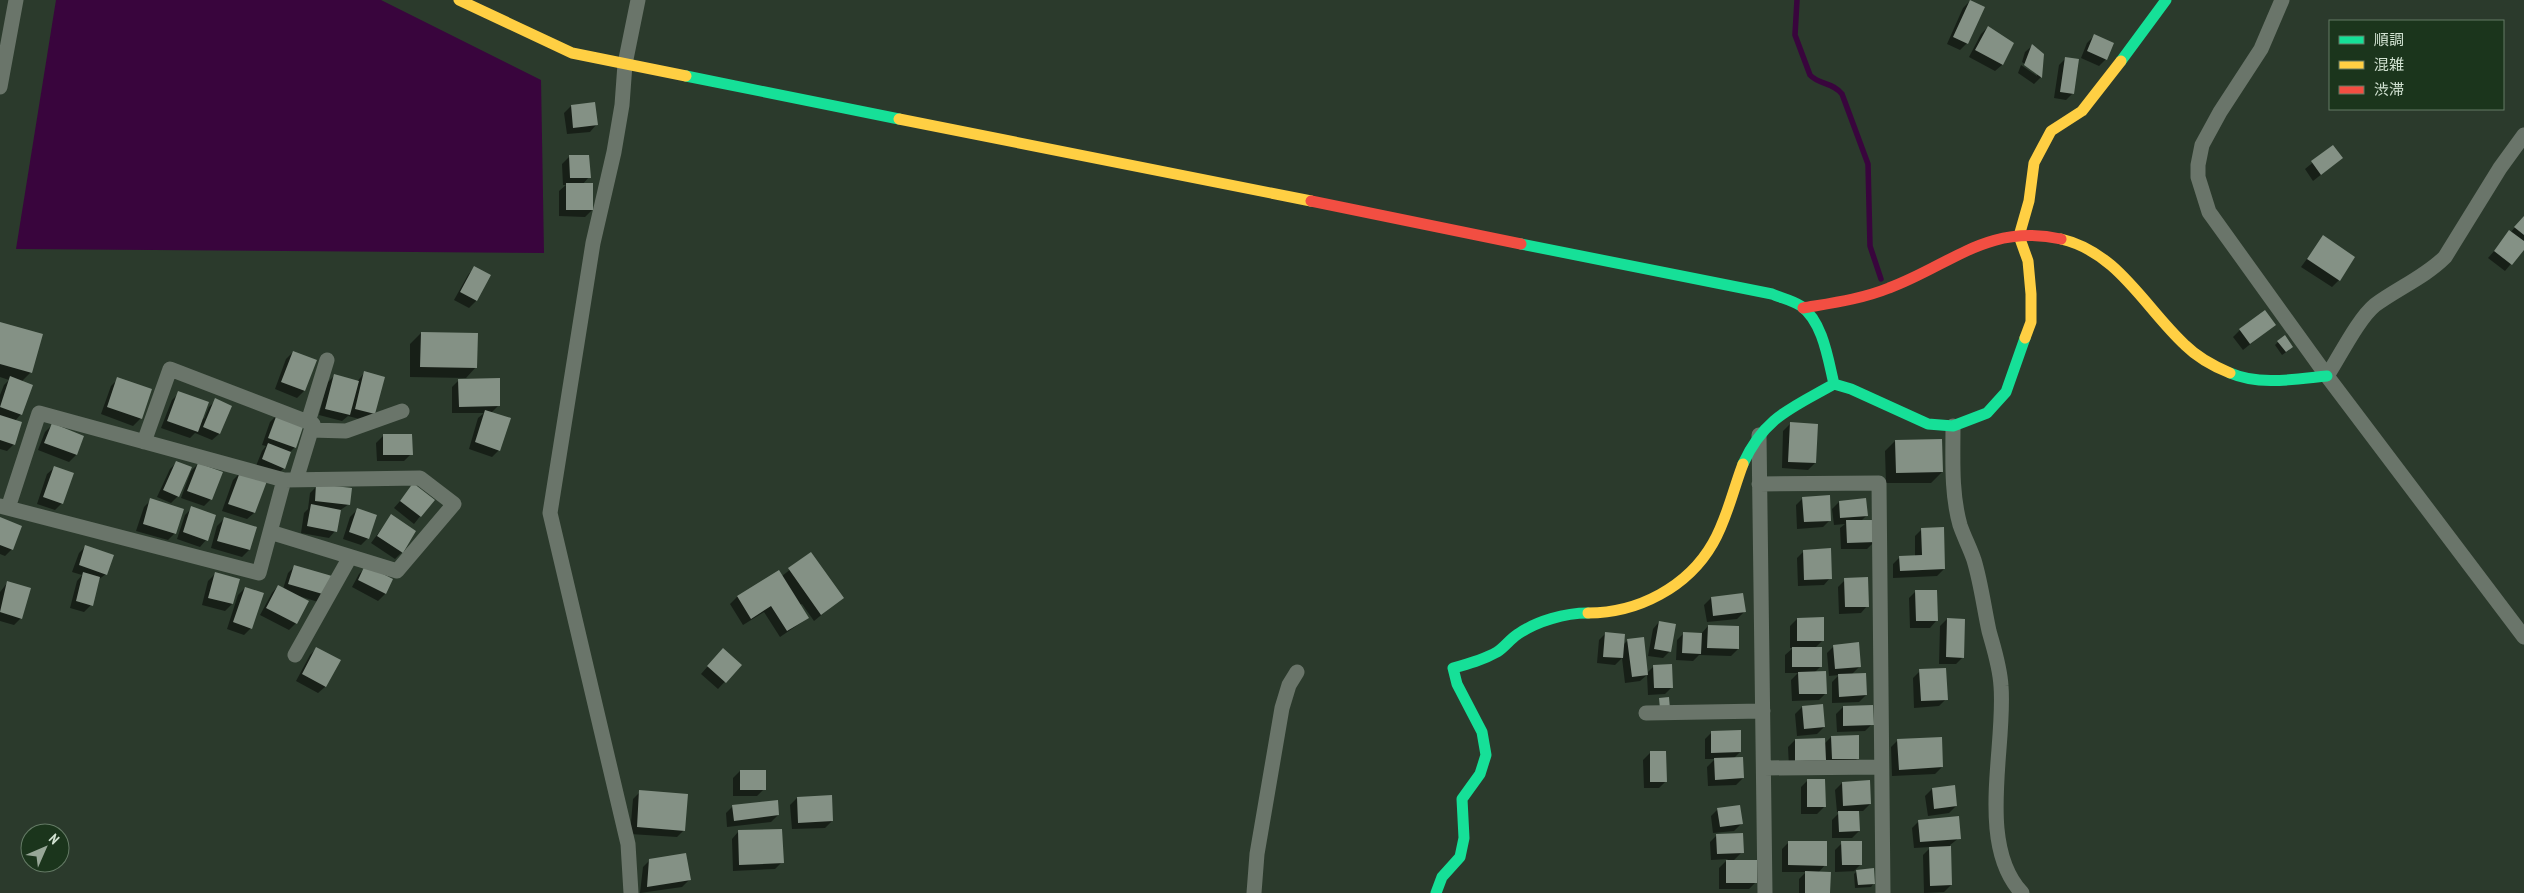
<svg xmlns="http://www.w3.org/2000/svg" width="2524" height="893" font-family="'PT Sans Narrow','Noto Sans JP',sans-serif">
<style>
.water{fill:#39053d}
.shadow{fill:#0007}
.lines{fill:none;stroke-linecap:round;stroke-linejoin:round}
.stream{stroke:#39053d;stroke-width:5.5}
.building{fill:#849185}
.street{stroke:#6a756a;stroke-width:15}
.fast{stroke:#16e098;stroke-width:11}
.slow{stroke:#ffcf43;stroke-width:11}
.jam{stroke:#f24e42;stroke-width:11}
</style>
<rect width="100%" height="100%" fill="#2b3a2c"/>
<path class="water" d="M56,0H381L541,80L544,253L16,249Z"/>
<path class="shadow" d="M1970,1L1967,43L1960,50L1947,44L1963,8Z
M1988,27L2013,43L2002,65L1995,71L1969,57L1981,34Z
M2094,36L2106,59L2099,66L2081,58L2087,43Z
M2032,46L2043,54L2041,77L2034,84L2018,73L2021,65L2037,76V73L2022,62L2025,52Z
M2066,58L2073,93L2066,100L2054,98L2059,65Z
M571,106L596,125L590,132L567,134L564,113Z
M2333,146L2342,158L2313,181L2305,169Z
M569,157L589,177L582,185L592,210L585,217L559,216V191L566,185H563L562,164Z
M2524,217V248L2505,271L2488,258Z
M2323,237L2339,280L2332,287L2301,267Z
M474,268L489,276L476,301L469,308L454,300L468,275Z
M0,323L31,372L21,382V414L15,421L14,444L7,451L0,449V395L4,385L9,380L0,377Z
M2274,325L2243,350L2233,337L2240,330Z
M421,333L476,367L466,378L410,377V344Z
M2278,342L2289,350L2282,355L2275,345Z
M293,352L315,360L304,391L297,398L275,389L286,359Z
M364,373L374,414L367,421L348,416L342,421L319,415L327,383L334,376L357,382Z
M118,379L150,390L140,419L133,426L101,414L111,386Z
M459,380L499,405L491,413L499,450L492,457L469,449L478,418L484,413H452V387Z
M179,393L204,419L209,407L216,400L219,434L212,440L195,433L190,438L161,428L172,400Z
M277,415L295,447L290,452L284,468L277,475L256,466L262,451L266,446L262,445L270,422Z
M1790,424L1815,463L1808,470L1782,468L1783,431Z
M52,425L82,437L76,455L69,462L38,450L45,432Z
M383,436L411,454L404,461H377L376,443Z
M1895,441L1942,472L1931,483H1886L1885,451Z
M177,462L178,496L171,503L157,497L170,469Z
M198,464L211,499L204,506L181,498L191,471Z
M54,468L62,503L55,510L37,504L47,474Z
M240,473L254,513L247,519L222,511L233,480Z
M414,485L433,500L414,524L394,508Z
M317,486L349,504L339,511L335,531L329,538L301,533L304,513L308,509L310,493Z
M1803,498L1830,520L1823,527L1797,529L1796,505Z
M151,500L175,533L168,540L136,531L144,507Z
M1839,502L1867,515L1861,521L1874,542L1867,549H1841L1840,528L1845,524L1834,525L1832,509Z
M192,508L206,540L200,547L177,539L185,515Z
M357,510L368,538L361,545L343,539L350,517Z
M391,516L402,552L395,559L371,543Z
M0,519L12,549L5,556L0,554Z
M224,519L249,550L242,557L211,548L217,526Z
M1922,529L1944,569L1937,576L1893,578V564L1900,557L1915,556V536Z
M86,546L106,574L98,580L91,605L84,612L70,608L77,581L82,575L72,572L79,553Z
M1804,551L1830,578L1824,585L1798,586L1797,558Z
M810,554L842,598L814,621L802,604L800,605L808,618L780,637L764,612L743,625L730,604L737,597L779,572L782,576Z
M295,566L330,577L318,602L299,596L296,623L289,630L260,615L272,593L278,586L283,589L288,573Z
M366,567L392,580L385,594L378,601L352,587L359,574Z
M215,574L232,604L225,611L202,605L208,581Z
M1845,580L1867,606L1861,613L1839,614L1838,587Z
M8,582L21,618L14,625L0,621V592Z
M245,588L251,628L244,635L227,629L238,595Z
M1916,591L1936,621L1930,628H1910L1909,598Z
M1711,598L1744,612L1737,619L1707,622L1704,605Z
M1797,619L1823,640L1815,648L1821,666L1814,673L1826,693L1819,700L1792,701L1791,680L1798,673H1785V655L1793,648H1790V626Z
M1947,619L1963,657L1956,664H1939L1940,626Z
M1659,622L1670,651L1663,658L1648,656L1653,629Z
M1708,626L1738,649L1731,656L1699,655L1693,661L1676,660L1677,640L1684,633L1701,634Z
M1606,633L1623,645L1628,640L1647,673L1654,666L1672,687L1665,694L1648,695L1647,675L1640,681L1625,683L1622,658L1615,665L1597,663L1599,640Z
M1834,646L1860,666L1851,675L1866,695L1859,702L1832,703V682L1839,675L1829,676L1827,653Z
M317,648L325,687L318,693L296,681L310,655Z
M716,657L740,665L718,689L701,674Z
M1920,671L1946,699L1939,706L1914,708L1913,678Z
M1802,707L1824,727L1817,734L1797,736L1795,714Z
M1843,707L1872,724L1865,731L1837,732L1836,714Z
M1712,732L1740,752L1733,759L1743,778L1736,785L1708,786L1707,767L1715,759H1705V739Z
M1831,737L1858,758L1851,765L1789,767L1788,747L1795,740L1824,744Z
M1898,740L1942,767L1935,774L1892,776L1891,747Z
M1650,753L1666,781L1659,788H1644L1643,760Z
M740,771L764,789L757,796H733V778Z
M1808,780L1824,807L1817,814H1801V787Z
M1842,783L1870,804L1863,811H1858L1859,831L1852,838H1832V820L1840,812H1837L1835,790Z
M1932,789L1956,806L1949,813L1928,816L1925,796Z
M640,792L684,830L677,837L630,834L633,799Z
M797,798L832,821L825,828L792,829L790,805Z
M733,806L778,815L771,822L727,827L726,813Z
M1718,809L1741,824L1734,831L1713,833L1711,816Z
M1919,821L1959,838L1950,845L1951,885L1944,892L1924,893L1923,855L1931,847L1914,848L1912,828Z
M738,832L782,862L775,869L733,871L732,839Z
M1717,835L1742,852L1733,861L1756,882L1749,889H1719V868L1728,859L1711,860L1710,842Z
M1789,842L1825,865L1818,873L1829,893H1799V879L1806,872H1782V849Z
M1842,843L1861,864L1854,871L1873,870L1874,883L1871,887L1855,888L1854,874L1857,871L1835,872V850Z
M650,860L689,880L682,887L640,893L643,867Z"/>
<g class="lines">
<path class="stream" d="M1797,0L1795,35L1810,75C1819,85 1833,82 1842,94L1868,164L1870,246L1881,279"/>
</g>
<path class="building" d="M1970,0L1985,7L1968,44L1953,37Z
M1988,26L2014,43L2003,65L1975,50Z
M2094,34L2114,43L2107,60L2087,51Z
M2032,44L2044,54L2042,78L2024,65Z
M2065,57L2079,59L2074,94L2060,92Z
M595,102L598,125L573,128L571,105Z
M2333,145L2343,158L2321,175L2311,161Z
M569,155H589L591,178H570Z
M566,183H593V210H566Z
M2524,216V235L2514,227Z
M2509,230L2524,241V250L2512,265L2494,251Z
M2323,235L2355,257L2340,281L2307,259Z
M474,266L491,275L477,301L460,292Z
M2265,310L2276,325L2250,344L2239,329Z
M0,322L43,334L32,373L0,364Z
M421,332L478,333L477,368L420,367Z
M2285,335L2293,347L2286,352L2277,341Z
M293,351L317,360L305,391L281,382Z
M364,371L385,377L375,414L355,409Z
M334,374L359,381L350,415L325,409Z
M10,376L33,385L22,415L0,407Z
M117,377L152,389L142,419L107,407Z
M500,378V406L459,407L458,379Z
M178,391L209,402L198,432L167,421Z
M215,398L232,406L220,434L203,427Z
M485,410L511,418L500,451L475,442Z
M277,414L304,424L296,448L268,438Z
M0,415L22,422L15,445L0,440Z
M1790,422L1818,424L1816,463L1788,462Z
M52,423L84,436L77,455L44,443Z
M383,434H412L413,455H383Z
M1942,439L1943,472L1896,473L1895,440Z
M268,443L291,452L285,469L262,459Z
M176,461L192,467L179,497L163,490Z
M198,463L223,472L212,500L187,491Z
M54,466L74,473L63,504L43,497Z
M240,472L267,481L255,513L228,504Z
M413,483L435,500L421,517L400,501Z
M316,484L352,488L350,505L315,501Z
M1830,495L1831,521L1804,522L1802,497Z
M150,498L184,509L176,534L143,524Z
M1866,498L1868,516L1840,518L1839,501Z
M311,504L341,510L337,532L307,526Z
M191,506L216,515L208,541L183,532Z
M357,508L377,515L369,539L349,532Z
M391,514L416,531L403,553L377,536Z
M0,517L22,526L13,550L0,545Z
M224,517L257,527L250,550L217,541Z
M1846,520H1875L1876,542L1847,543Z
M1944,527L1945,569L1900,571L1899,556L1922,555L1921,528Z
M85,545L114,555L107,575L79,565Z
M1831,548L1832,579L1804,580L1803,550Z
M811,552L844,598L821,615L788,568Z
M294,565L332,576L326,595L288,584Z
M365,565L393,579L386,594L358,580Z
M779,570L809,618L787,631L771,606L751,619L737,596Z
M83,572L100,577L93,606L76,601Z
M215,572L240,579L233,604L208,598Z
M1868,577L1869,607H1845L1844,578Z
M7,581L31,588L22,619L0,612Z
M278,585L309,601L297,624L266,608Z
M245,587L264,593L252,629L233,622Z
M1915,590H1937L1938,621H1916Z
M1743,593L1746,612L1713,616L1711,597Z
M1824,617V641H1797V618Z
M1947,618L1965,619L1964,658L1946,657Z
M1659,621L1676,624L1671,652L1654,649Z
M1708,625L1739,626V649L1707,648Z
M1605,632L1625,634L1623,658L1603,657Z
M1683,632L1702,633L1701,654L1682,653Z
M1644,637L1648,675L1632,677L1627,639Z
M1859,642L1861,667L1835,669L1833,645Z
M316,647L341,660L326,687L302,674Z
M1792,647H1822V667H1792Z
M723,648L742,665L726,683L707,666Z
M1672,664L1673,688H1654L1653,665Z
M1946,668L1948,700L1921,701L1919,669Z
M1826,671L1827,694H1799L1798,672Z
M1866,673L1867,695L1839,697L1838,674Z
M1669,697L1670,709H1660L1659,698Z
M1823,704L1825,727L1804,729L1802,706Z
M1873,705L1874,725L1843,726V706Z
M1741,730V752L1711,753V731Z
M1859,735V759H1832L1831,736Z
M1942,737L1943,767L1899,770L1897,739Z
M1825,738L1826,760L1795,761V739Z
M1650,751H1666L1667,782H1650Z
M1743,757L1744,778L1715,780L1714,758Z
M740,770H766V790H740Z
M1807,779H1825L1826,807H1807Z
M1870,780L1871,804L1843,806L1842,782Z
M1955,785L1957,806L1934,809L1932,788Z
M639,790L688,794L685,831L637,827Z
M832,795L833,821L798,823L797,797Z
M778,800L779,815L734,821L732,805Z
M1740,805L1743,824L1720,827L1717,808Z
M1838,811H1859L1860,831L1839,832Z
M1959,816L1961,839L1920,842L1918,820Z
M782,829L784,863L739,865L738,830Z
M1743,833L1744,853L1717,854L1716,834Z
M1788,841H1827V866L1788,865Z
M1841,841H1862V865H1842Z
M1951,846L1952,885L1930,886L1929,847Z
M686,853L691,880L647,887L649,859Z
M1726,860H1757V883H1726Z
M1874,868L1875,884L1858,885L1856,870Z
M1805,871L1831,872L1830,893H1805Z"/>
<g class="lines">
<path class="street" d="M2282,0L2261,49L2220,112L2202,145L2198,165V177L2209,212L2327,376L2524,637
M0,87L16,0
M2327,376C2340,356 2358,319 2375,305C2398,288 2425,277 2445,257L2500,168L2524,135
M308,422L327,360
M1953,426C1953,459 1951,493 1960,525C1964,537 1970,548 1974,560C1981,583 1984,608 1989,631C1994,649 2000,667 2001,686C2006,747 1976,844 2022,893
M311,430L346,431L402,411
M1759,435L1765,893
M144,442L170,369L313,424L296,480
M1759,484L1879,483L1883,893
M0,506L259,573L284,480
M8,508L39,413L284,480L420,478L454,504L397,571L270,532
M295,655L350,557
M1646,713L1763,711
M1764,768L1881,767
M631,893L628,844L550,513L593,243L614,152L622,105L625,64L638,0
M1254,893L1257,854L1282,708L1289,685L1297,672"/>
<path class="fast" d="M2121,61L2166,0
M686,76L899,119
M1521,244L1772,294C1781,298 1792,300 1801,306C1823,322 1828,359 1834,384
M2230,373C2260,386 2296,379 2327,376
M1743,464C1764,417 1792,408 1834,384L1851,389L1928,424L1953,426L1987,413L2006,392L2025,338
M1436,893L1442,877L1460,857L1464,838L1462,799L1480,774L1486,755L1482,732L1457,684L1453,668C1468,664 1483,660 1497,652C1505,647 1510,639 1518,634C1537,621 1565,613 1588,613"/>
<path class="slow" d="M459,0L572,53L686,76
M899,119L1311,201
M2061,239C2118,252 2145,308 2185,345C2198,358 2213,366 2230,373
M2025,338L2031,322V294L2028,261L2019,236L2029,201L2034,163L2051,131L2082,111L2121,61
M1588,613C1638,613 1688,587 1713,543C1727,519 1733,490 1743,464"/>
<path class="jam" d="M1311,201L1521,244
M1803,308C1832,303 1862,299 1889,288C1951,265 1988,223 2061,239"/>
</g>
<rect x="2329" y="20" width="175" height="90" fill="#1b351c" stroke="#647a65"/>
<rect x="2339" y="36" width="25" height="8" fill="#16e098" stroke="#647a65"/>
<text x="2374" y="45" font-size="15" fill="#d2e2d2">順調</text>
<rect x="2339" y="61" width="25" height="8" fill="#ffcf43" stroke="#647a65"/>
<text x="2374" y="70" font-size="15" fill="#d2e2d2">混雑</text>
<rect x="2339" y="86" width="25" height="8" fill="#f24e42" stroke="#647a65"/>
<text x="2374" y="95" font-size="15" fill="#d2e2d2">渋滞</text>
<g transform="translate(45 848) rotate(45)"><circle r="24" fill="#1b351c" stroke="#647a65"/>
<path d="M0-4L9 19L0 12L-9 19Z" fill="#98a798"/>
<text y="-8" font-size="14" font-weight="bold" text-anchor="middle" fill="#d2e2d2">N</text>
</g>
</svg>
